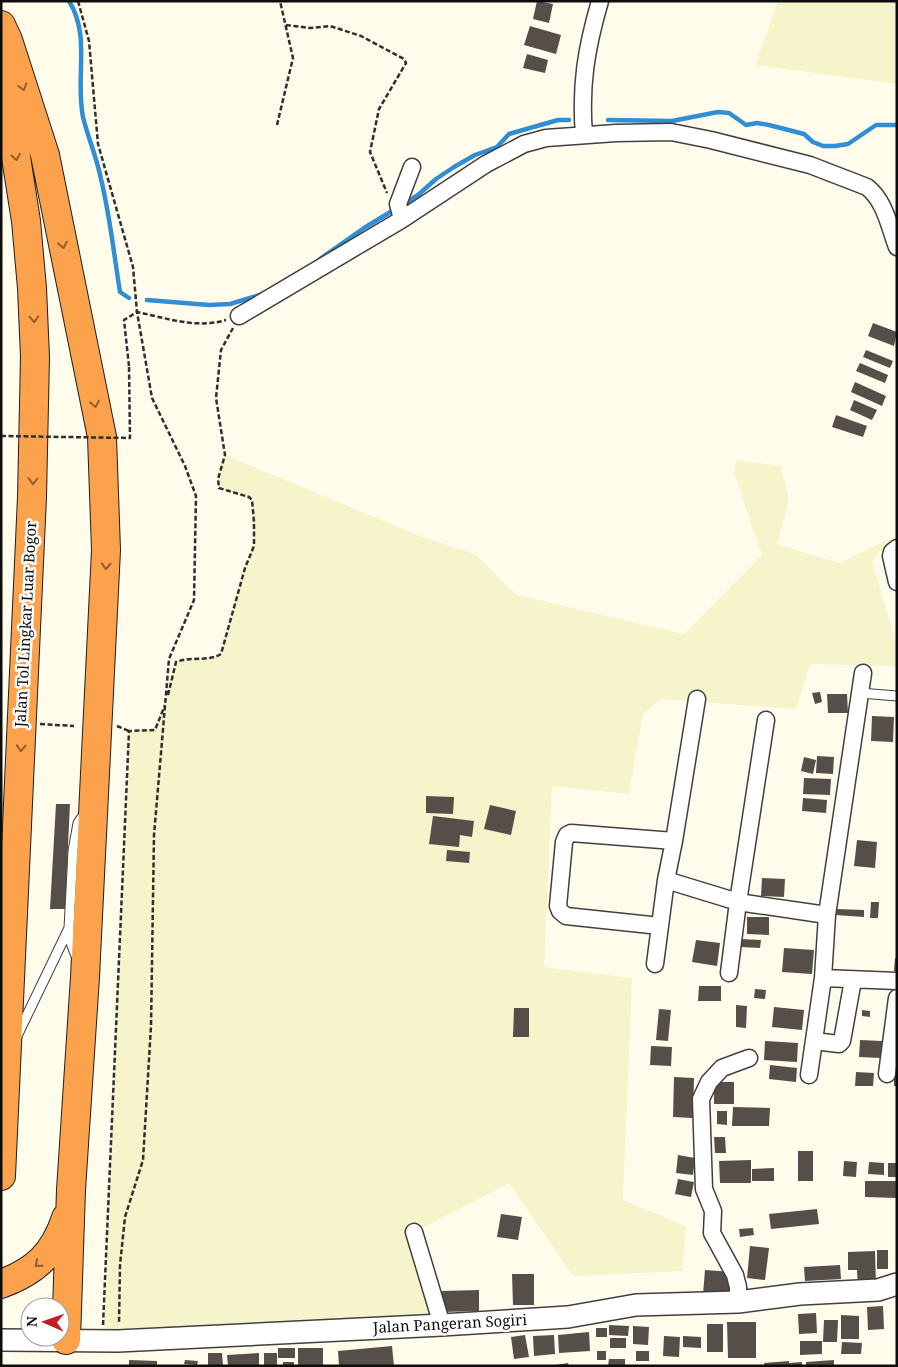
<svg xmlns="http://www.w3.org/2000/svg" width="898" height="1367" font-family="'Noto Serif',serif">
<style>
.farmland{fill:#f6f4cb}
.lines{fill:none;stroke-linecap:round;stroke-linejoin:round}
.stream{stroke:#308ed5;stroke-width:4.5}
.building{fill:#564e48}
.service-casing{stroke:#404040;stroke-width:11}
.minor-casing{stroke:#404040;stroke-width:19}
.tertiary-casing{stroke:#404040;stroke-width:24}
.motorway-casing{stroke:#1e1e1e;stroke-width:30}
.path{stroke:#2f2f2f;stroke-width:2.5;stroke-dasharray:5 2.5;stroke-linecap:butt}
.service{stroke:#fff;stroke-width:9}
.minor{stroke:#fff;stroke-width:16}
.tertiary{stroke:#fff;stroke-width:21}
.motorway{stroke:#fca24d;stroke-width:28}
.path-bridge{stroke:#2f2f2f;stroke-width:2.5;stroke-dasharray:5 2.5;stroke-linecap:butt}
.oneway{stroke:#905f30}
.labels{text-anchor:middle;stroke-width:5;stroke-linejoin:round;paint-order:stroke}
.street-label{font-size:15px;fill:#0d0d0d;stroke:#fff}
</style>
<rect width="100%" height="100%" fill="#fffcec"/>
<path class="farmland" d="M778,1H897V84L755,65Z
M225,455L420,536L475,554L517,595L684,634L762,555L734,472L736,460L781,466L789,499L777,544L839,563L891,538L872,561L897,646V666L810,664L796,709L661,699L643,714L629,794L552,786L544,967L632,978L623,1200L686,1226L683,1271L573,1276L509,1183L415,1232L442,1325L103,1341L129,731L155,729L166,702L176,662L185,658L216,657L221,654L245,568L254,546L251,500L219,488L218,479Z"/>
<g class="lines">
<path class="stream" d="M69,1C91,36 75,78 83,117C88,138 97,158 101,179C110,216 114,255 120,292L129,298
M608,120L672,121L718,112L729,113L746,125L757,123L769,125L804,134L813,142L823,146H835L848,144L876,125H897
M404,204L418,195L436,179L454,167L475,155L497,147L509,134L558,120H569
M320,259L364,228L392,211
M147,300L209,305L230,304L263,294"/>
</g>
<path class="building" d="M537,1L553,4L549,23L533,19Z
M530,26L561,35L556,54L524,45Z
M527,54L548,60L545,73L523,68Z
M873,323L897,332L894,346L868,336Z
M866,350L893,361L890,368L863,357Z
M860,363L888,375L885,383L856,371Z
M855,382L886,396L882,406L851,392Z
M854,400L877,410L872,420L850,410Z
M836,415L867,426L863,437L832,427Z
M820,692L822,702L815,704L812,693Z
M827,694H847L848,713H828Z
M872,716L894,717L893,742L871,741Z
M817,756L834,757L833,774L816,773Z
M804,757L816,760L813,774L801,771Z
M804,778L831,779L830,795L803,794Z
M426,796L454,797L453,814L426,813Z
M803,798L827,800L826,813L802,811Z
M56,804H70L65,909H50Z
M490,805L516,811L511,835L484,829Z
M433,816L474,821L472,837L460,835L459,847L429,844Z
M857,840L877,842L875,868L854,866Z
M447,850L470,852L469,863L446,861Z
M762,878L785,879L784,897L761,896Z
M871,902H879L878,918H870Z
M836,909L864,910V917L835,915Z
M747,917H769V935L747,934Z
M740,939L761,940L760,948L740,947Z
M696,940L720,943L717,966L692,962Z
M784,948L814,950L812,974L782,972Z
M895,958H897V971H894Z
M699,986H721V1001H698Z
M755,989L766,990L765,999L754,998Z
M736,1005L747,1006L746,1028L736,1027Z
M774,1007L804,1010L802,1030L772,1027Z
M514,1008H529V1037H513Z
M659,1009L671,1010L668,1041L656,1040Z
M862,1010L870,1011V1017L862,1016Z
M860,1040L882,1041L881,1058L859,1057Z
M765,1041L798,1043L797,1062L764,1060Z
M651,1046L672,1047L671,1066L650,1065Z
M770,1065L797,1068L796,1082L769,1079Z
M894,1066H897V1086H894Z
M856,1072L874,1073L873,1086H855Z
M674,1077L694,1078L693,1118L673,1117Z
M714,1082H734V1104H714Z
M733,1107L770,1108L769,1126H732Z
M717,1111H727V1125L717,1124Z
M714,1137H725L726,1153H715Z
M798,1151H813V1181H798Z
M678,1155L695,1158L693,1175L676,1173Z
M751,1160V1183H720L719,1161Z
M844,1161L857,1162L856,1177L843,1176Z
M869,1162L884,1163V1175L868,1174Z
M888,1163H897V1177H888Z
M774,1168V1181H752V1169Z
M678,1179L694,1182L691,1197L675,1194Z
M865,1181H897V1198L865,1197Z
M817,1209L819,1224L771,1229L769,1214Z
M501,1214L522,1217L518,1240L497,1237Z
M753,1228L754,1235L740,1237L739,1229Z
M750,1246L769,1248L765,1280L747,1278Z
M877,1250H888V1269H877Z
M875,1251L876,1286L858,1287L857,1270H848V1252Z
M840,1265L841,1279L805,1281L804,1267Z
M705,1270L733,1272L732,1296L703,1294Z
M512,1274H534V1305H513Z
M479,1290V1311L442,1312V1291Z
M883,1306L884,1329L868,1330L867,1307Z
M816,1313L817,1333L799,1334L798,1314Z
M841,1315L859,1316V1339H841Z
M824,1320H838L837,1342H823Z
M727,1322H756V1358H728Z
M707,1324H723V1352H707Z
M609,1325L629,1326L628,1336L609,1335Z
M633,1326L649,1327L648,1345L633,1344Z
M596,1328H607V1337H596Z
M589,1332L590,1351L559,1353L558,1335Z
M525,1335L529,1357L514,1359L511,1337Z
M554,1335L555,1354L534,1356L533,1336Z
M664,1336L680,1337L679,1357L663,1356Z
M683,1336L701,1337V1348L683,1347Z
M610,1338H626V1348H610Z
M800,1341H822V1354L800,1355Z
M842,1342L862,1343L861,1354H841Z
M392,1346L394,1366H339L338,1351Z
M278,1348H295V1358H278Z
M298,1348H323V1366H298Z
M597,1351H606V1360H597Z
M636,1351H649V1361H636Z
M208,1353H222L223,1366H208Z
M259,1353V1366H228L227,1355Z
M264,1353H277V1366H264Z
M609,1359H625V1366H608Z
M129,1360L157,1361V1366H129Z
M185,1360L198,1361L197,1365L184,1364Z
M834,1360V1366H806V1362Z
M789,1361V1363L802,1362V1366H765L764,1363Z
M283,1362H294V1366H283Z
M568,1363L569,1366H556V1365Z"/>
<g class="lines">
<g class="service-casing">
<path id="service" d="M860,693L897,696
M76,956L71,943L69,928L73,851L78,823L85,813
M17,1036L69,928"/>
</g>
<g class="minor-casing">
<path id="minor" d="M584,135C580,86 586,49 600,1
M402,219L398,204L412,167
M239,316L401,220L486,164L524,144L546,138L616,133L671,132L711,140L810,165L867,187C885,201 889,226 897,247
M897,548L892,552L891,556L897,582
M666,880L738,902L827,915
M660,926L566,916L560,911L558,906L564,842L567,835L571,833L674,841
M655,964L666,880L674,841L697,699
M729,973L738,902L766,720
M823,978L897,981
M814,1041L839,1044L842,1041L853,980
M887,1074L897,998
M809,1075L823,978L827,915L863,673
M414,1232L442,1325
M738,1302V1287L735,1275L712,1233L713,1211L704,1189L701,1099L709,1082L722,1068L749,1058"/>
</g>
<g class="tertiary-casing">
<path id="tertiary" d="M1,1340L118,1341L442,1325L568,1317L636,1305L738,1302L800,1294L878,1290L897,1284"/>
</g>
<g class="motorway-casing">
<path id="motorway" d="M1,25L8,40L45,155L102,437L106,550L85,977L71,1190L66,1340
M1,75L8,106L26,221L32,288L35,357L32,497L1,1176
M1,1284C36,1271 54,1254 66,1218"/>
</g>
<path class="path" d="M78,1L89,41L98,144L133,267L137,312L152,398L185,466L196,496L194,600L169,659L154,835L151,1026L143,1160L125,1217L120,1265L119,1323
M286,25L310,28L330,26L361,36L404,59L406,63L379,109L370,152L387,193
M277,125L293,58L280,1
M129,366L124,320L137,312C166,318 197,329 226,320
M168,695L176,662C191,656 208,662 221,654L245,568L254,546V522L252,500L249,497L219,488L218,479L225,455L216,398L221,350L233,328
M40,724L74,726
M117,726L129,731
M103,1325L129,731L155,730L165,705"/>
<use href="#service" class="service"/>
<use href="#minor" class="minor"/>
<use href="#tertiary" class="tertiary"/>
<use href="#motorway" class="motorway"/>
<path class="path-bridge" d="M1,436L130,438L129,366"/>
</g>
<defs><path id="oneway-chevron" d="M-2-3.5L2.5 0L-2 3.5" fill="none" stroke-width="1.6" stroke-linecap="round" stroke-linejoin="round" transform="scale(1.25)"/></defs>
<g class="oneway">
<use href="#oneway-chevron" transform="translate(23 87) rotate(72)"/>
<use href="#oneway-chevron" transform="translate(16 157) rotate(81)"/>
<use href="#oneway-chevron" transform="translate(63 245) rotate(79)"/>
<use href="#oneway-chevron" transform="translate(34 319) rotate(88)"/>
<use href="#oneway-chevron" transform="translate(95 404) rotate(79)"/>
<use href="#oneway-chevron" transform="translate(33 481) rotate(91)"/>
<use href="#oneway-chevron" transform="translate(106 566) rotate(93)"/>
<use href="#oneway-chevron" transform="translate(21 748) rotate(93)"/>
<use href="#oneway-chevron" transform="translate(38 1264) rotate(140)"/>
</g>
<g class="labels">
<g class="street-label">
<text transform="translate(26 624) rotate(-87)" y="5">Jalan Tol Lingkar Luar Bogor</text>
<text transform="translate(450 1324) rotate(-3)" y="5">Jalan Pangeran Sogiri</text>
</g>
</g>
<rect width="898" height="1367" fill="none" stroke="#0d0d0d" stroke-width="5"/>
<g transform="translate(45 1322) rotate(272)"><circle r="24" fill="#ffffff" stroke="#9e9e9e"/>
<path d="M0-4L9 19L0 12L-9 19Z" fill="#c41d20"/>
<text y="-8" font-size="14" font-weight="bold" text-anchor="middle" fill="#0d0d0d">N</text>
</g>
</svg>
